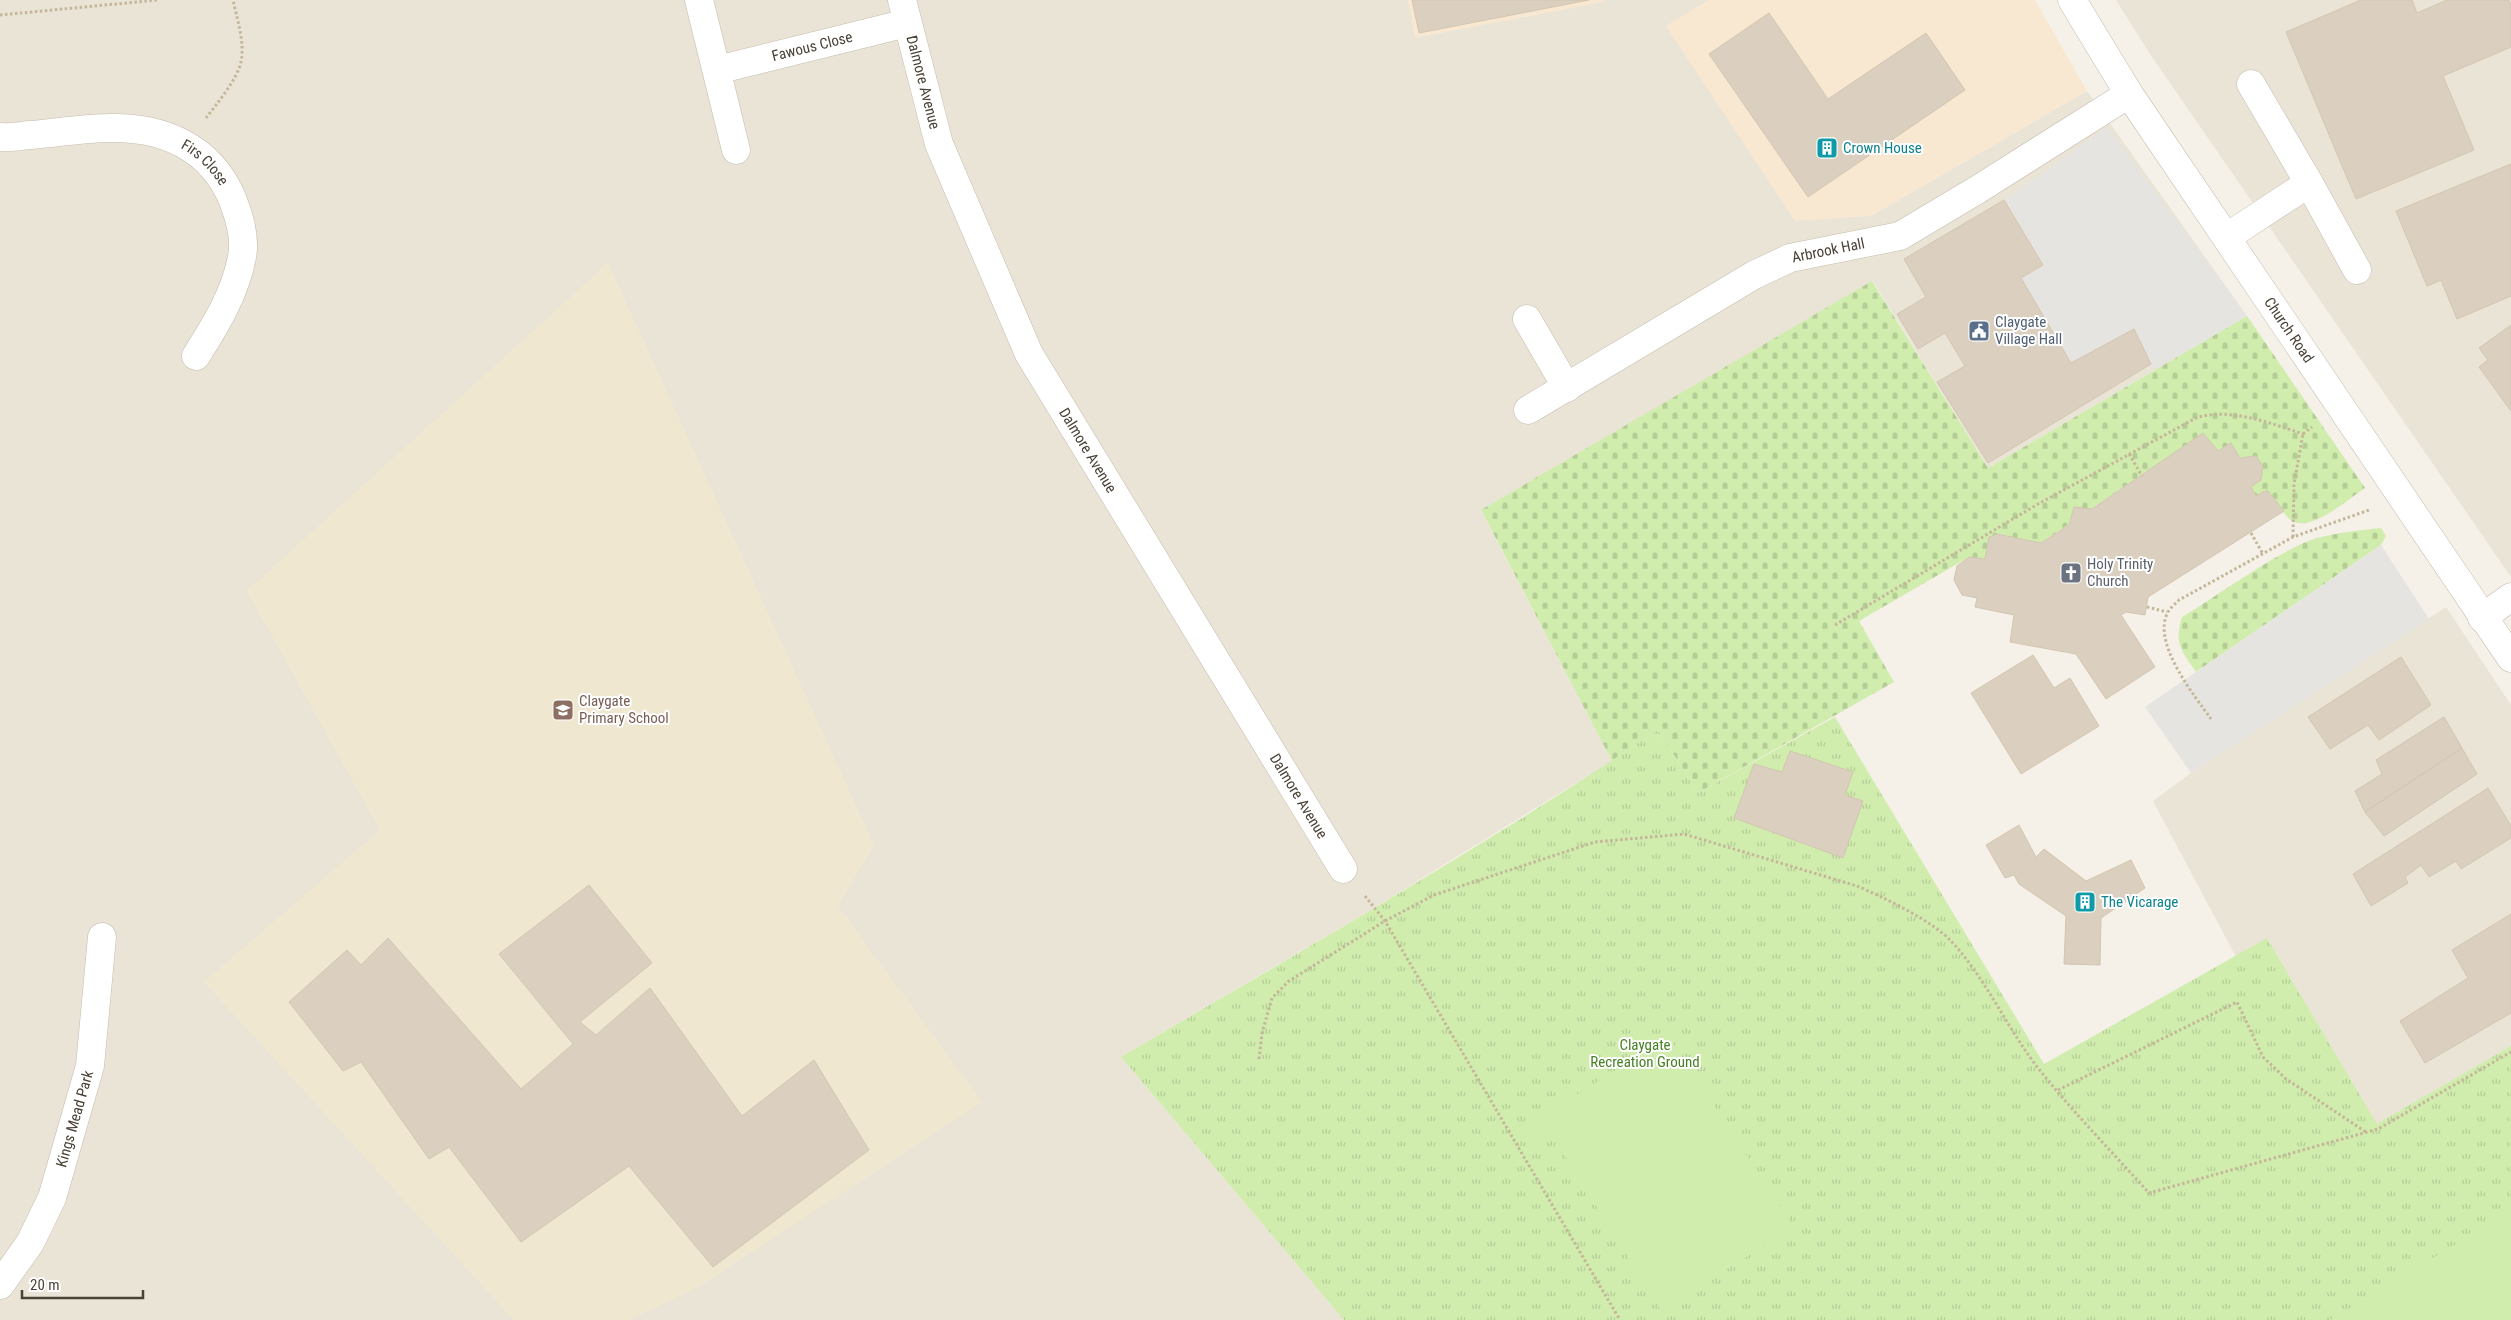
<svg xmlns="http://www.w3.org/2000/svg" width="2511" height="1320" font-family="'Roboto Condensed',sans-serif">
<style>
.residential{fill:#eae4d6}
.commercial{fill:#f8e8d2}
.education{fill:#f0e7d1}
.cemetery{fill:url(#cemetery-stones)}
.park{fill:url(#park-tufts)}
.pitch{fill:#d0edae}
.parking{fill:#e6e4e0}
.building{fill:#dbd0c0;stroke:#d3c5af}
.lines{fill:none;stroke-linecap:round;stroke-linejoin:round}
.minor-casing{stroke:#c5bcad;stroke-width:29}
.path{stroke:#c5b69a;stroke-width:3;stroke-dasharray:2.5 2.5;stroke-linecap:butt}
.minor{stroke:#fff;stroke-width:28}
.labels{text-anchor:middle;stroke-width:4;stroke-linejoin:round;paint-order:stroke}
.street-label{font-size:15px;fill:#4a4236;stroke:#fff}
.culture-label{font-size:15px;fill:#0d838f;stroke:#fff;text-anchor:start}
.service-label{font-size:15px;fill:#4e5e75;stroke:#fff;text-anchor:start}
.worship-label{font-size:15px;fill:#5b616d;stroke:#fff;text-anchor:start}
.education-label{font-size:15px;fill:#785e54;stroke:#fff;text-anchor:start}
.park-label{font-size:15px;fill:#478124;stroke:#fff}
</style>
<defs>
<pattern id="cemetery-stones" width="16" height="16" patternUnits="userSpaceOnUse" patternTransform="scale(1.25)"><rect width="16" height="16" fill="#d0edae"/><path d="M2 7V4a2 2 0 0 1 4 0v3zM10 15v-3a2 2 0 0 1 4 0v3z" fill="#b4cc96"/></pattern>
<pattern id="park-tufts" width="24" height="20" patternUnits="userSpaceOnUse" patternTransform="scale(1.25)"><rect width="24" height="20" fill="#d0edae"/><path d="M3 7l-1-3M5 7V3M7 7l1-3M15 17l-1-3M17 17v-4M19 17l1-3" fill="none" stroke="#b4cc96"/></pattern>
</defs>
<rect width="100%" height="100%" fill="#f5f1e8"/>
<path class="residential" d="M0,0H1709L1667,26L1836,217L1871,216L2087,91L2247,316L1988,468L1873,281L1481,511L1612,761L1374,908L1121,1057L1344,1320H0Z
M2116,0H2511V577L2150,54Z
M2446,607L2511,705V1046L2377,1125L2267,938L2236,957L2153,801L2191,773Z"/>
<path class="commercial" d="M1408,0H1603L1604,2L1415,38Z
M1709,0H2035L2087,91L1871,216L1795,221L1666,26Z"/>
<path class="education" d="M608,263L874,845L838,906L982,1102L700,1286L630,1320H514L204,982L380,830L247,591Z"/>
<path class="cemetery" d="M1872,281L1988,468L2247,316L2365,488C2348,499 2312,532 2292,521C2285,517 2273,497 2267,490L2256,496L2251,487L2261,479L2263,466L2256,456L2240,458L2231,443L2218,451L2203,433L2041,543L1997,534L1989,537L1985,559L1969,557L1859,621L1894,682L1698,793L1658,730L1612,761L1481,510Z
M2381,528L2386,536L2381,545L2196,672C2181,650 2174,644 2182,617C2221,593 2260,564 2301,544C2326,533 2355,531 2381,528Z"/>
<path class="park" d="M1835,717L2044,1064L2267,938L2377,1124L2511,1046V1320H1344L1121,1057C1301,951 1484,847 1658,730L1698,793Z"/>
<path class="pitch" d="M1669,1037L1794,1227L1661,1310L1554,1138L1529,1147L1519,1131Z
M2511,1211V1320H2330Z"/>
<path class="parking" d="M2107,127L2247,316L2154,370L2134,329L2071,363L2021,278L2043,265L2005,200Z
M2381,545L2429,619L2191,773L2145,707Z"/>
<path class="building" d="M1412,0H1589L1419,33Z
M2361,0H2412L2417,13L2447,0H2509L2511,5V47L2443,76L2474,150L2356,199L2286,32Z
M1769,13L1828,99L1926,33L1965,90L1808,197L1709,54Z
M2511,164V296L2457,319L2441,280L2427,286L2396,211Z
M2004,200L2043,265L2021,278L2071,363L2134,329L2151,364L1988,463L1937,382L1965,366L1945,333L1918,349L1897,314L1926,297L1904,259Z
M2511,325V411L2479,367L2488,360L2479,348Z
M2203,433L2218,451L2231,443L2240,458L2256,456L2263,466L2261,480L2251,487L2256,496L2267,490L2284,511L2148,597L2145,615L2126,612L2121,615L2155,667L2106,699L2076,654L2010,642L2014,615L1975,607L1977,598L1962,595L1954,580L1957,566L1969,557L1985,559L1989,537L1997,534L2041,543L2069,525L2074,507L2092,509Z
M2033,655L2054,688L2070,678L2099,726L2021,774L1971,693Z
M2401,657L2431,705L2379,740L2368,725L2330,749L2308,717Z
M2444,717L2462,748L2365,812L2355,791L2382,774L2376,760Z
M2462,748L2477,774L2384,836L2365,812Z
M1790,751L1853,772L1845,795L1863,801L1843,858L1734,818L1754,764L1782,772Z
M2488,788L2511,826V838L2461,869L2456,861L2429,877L2421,865L2405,877L2408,883L2371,906L2353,874Z
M2019,825L2036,857L2044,849L2086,881L2131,860L2145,888L2101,918L2100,965L2064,964L2066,916L2019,884L2014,875L2005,878L1986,845Z
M589,885L652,963L580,1022L596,1035L650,988L742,1116L814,1060L869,1150L713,1267L629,1166L521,1242L449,1147L429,1159L361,1062L343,1071L289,1002L347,950L361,965L388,938L521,1089L573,1044L499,954Z
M2511,914V1013L2425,1063L2400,1021L2468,978L2452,950Z"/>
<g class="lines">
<g class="minor-casing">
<g id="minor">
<path d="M699,0L736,150"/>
<path id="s1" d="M902,0L939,144L1029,354L1343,869"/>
<path id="s2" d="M2072,0L2129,94L2511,658"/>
<path id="s3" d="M717,70L907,23"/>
<path id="s4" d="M0,137C10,138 20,136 30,135C58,133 89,127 117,128C173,129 218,154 236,209C241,223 245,241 242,257C235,294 216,324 196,356"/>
<path d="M2309,183L2357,270"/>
<path d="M2227,237L2309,183L2251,84"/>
<path d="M1527,319L1567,388"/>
<path id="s5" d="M1528,410L1754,275L1790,258L1900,236L1977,190L2129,94"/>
<path d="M2482,618L2511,597"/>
<path id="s6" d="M0,1285L30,1243L52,1198L90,1066L102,937"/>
</g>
</g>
<path class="path" d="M0,15L158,0
M206,118C216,105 238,78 241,62C245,42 237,19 233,0
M2303,434L2312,427
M2129,454L2142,476
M2251,533L2263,554
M2293,537L2294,484L2303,434
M2147,607L2167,612
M1835,625L2038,504L2196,418C2229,407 2270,423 2303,434
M2211,719C2194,695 2151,642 2168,612C2170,608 2175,604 2179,600L2293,537L2369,510
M1365,896L1385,921L1620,1320
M1259,1059L1262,1033L1272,998L1289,981L1385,921L1434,895L1595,842L1684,834L1857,886C1883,897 1933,921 1952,942C1986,979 2007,1028 2038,1068C2072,1111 2112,1152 2149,1193L2378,1129L2511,1052
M2058,1090L2237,1002L2263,1057L2286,1079L2366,1132"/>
<use href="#minor" class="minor"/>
</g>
<defs>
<g id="building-square" transform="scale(1.125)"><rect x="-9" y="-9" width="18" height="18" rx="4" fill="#0f9aa8" stroke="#fff"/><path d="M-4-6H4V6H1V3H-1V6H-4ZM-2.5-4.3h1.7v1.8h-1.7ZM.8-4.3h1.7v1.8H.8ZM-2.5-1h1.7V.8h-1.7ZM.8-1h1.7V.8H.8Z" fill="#fff"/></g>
<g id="civic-square" transform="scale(1.125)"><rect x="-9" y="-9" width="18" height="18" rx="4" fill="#5c6f8a" stroke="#fff"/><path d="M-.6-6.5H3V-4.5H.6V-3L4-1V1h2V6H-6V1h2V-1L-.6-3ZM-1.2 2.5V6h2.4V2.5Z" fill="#fff"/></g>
<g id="church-square" transform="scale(1.125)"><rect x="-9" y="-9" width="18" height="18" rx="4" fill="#6b7280" stroke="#fff"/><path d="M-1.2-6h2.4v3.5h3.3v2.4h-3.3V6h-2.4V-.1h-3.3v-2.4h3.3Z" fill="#fff"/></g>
<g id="school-square" transform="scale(1.125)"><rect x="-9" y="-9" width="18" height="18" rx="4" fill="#8d6e63" stroke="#fff"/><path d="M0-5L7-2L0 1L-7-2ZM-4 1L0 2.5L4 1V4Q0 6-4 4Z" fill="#fff"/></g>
</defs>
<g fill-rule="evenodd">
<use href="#building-square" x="1827" y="148"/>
<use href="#civic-square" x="1979" y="331"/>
<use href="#church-square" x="2071" y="573"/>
<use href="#school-square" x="563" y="710"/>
<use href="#building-square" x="2085" y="902"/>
</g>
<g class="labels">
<g class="street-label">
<text dy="5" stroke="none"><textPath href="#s3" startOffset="98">Fawous Close</textPath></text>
<text dy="5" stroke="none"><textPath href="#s1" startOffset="85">Dalmore Avenue</textPath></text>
<text dy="5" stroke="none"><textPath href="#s4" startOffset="215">Firs Close</textPath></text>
<text dy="5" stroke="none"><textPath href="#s5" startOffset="342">Arbrook Hall</textPath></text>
<text dy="5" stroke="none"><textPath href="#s2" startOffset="395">Church Road</textPath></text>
<text dy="5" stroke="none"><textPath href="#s1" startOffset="490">Dalmore Avenue</textPath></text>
<text dy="5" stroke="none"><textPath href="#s1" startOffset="895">Dalmore Avenue</textPath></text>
<text dy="5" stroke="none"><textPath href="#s6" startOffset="184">Kings Mead Park</textPath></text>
</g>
<g class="culture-label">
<text x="1843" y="153">Crown House</text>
<text x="2101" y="907">The Vicarage</text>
</g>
<g class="service-label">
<text x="1995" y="327">Claygate<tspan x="1995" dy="17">Village Hall</tspan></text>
</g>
<g class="worship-label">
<text x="2087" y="569">Holy Trinity<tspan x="2087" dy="17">Church</tspan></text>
</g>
<g class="education-label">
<text x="579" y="706">Claygate<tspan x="579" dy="17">Primary School</tspan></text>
</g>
<g class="park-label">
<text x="1645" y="1050">Claygate<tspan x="1645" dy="17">Recreation Ground</tspan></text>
</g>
</g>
<path d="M22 1290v8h121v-8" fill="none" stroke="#4a4236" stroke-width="2.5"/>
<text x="30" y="1290" font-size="15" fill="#4a4236" stroke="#ffffff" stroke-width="4" paint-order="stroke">20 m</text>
</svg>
